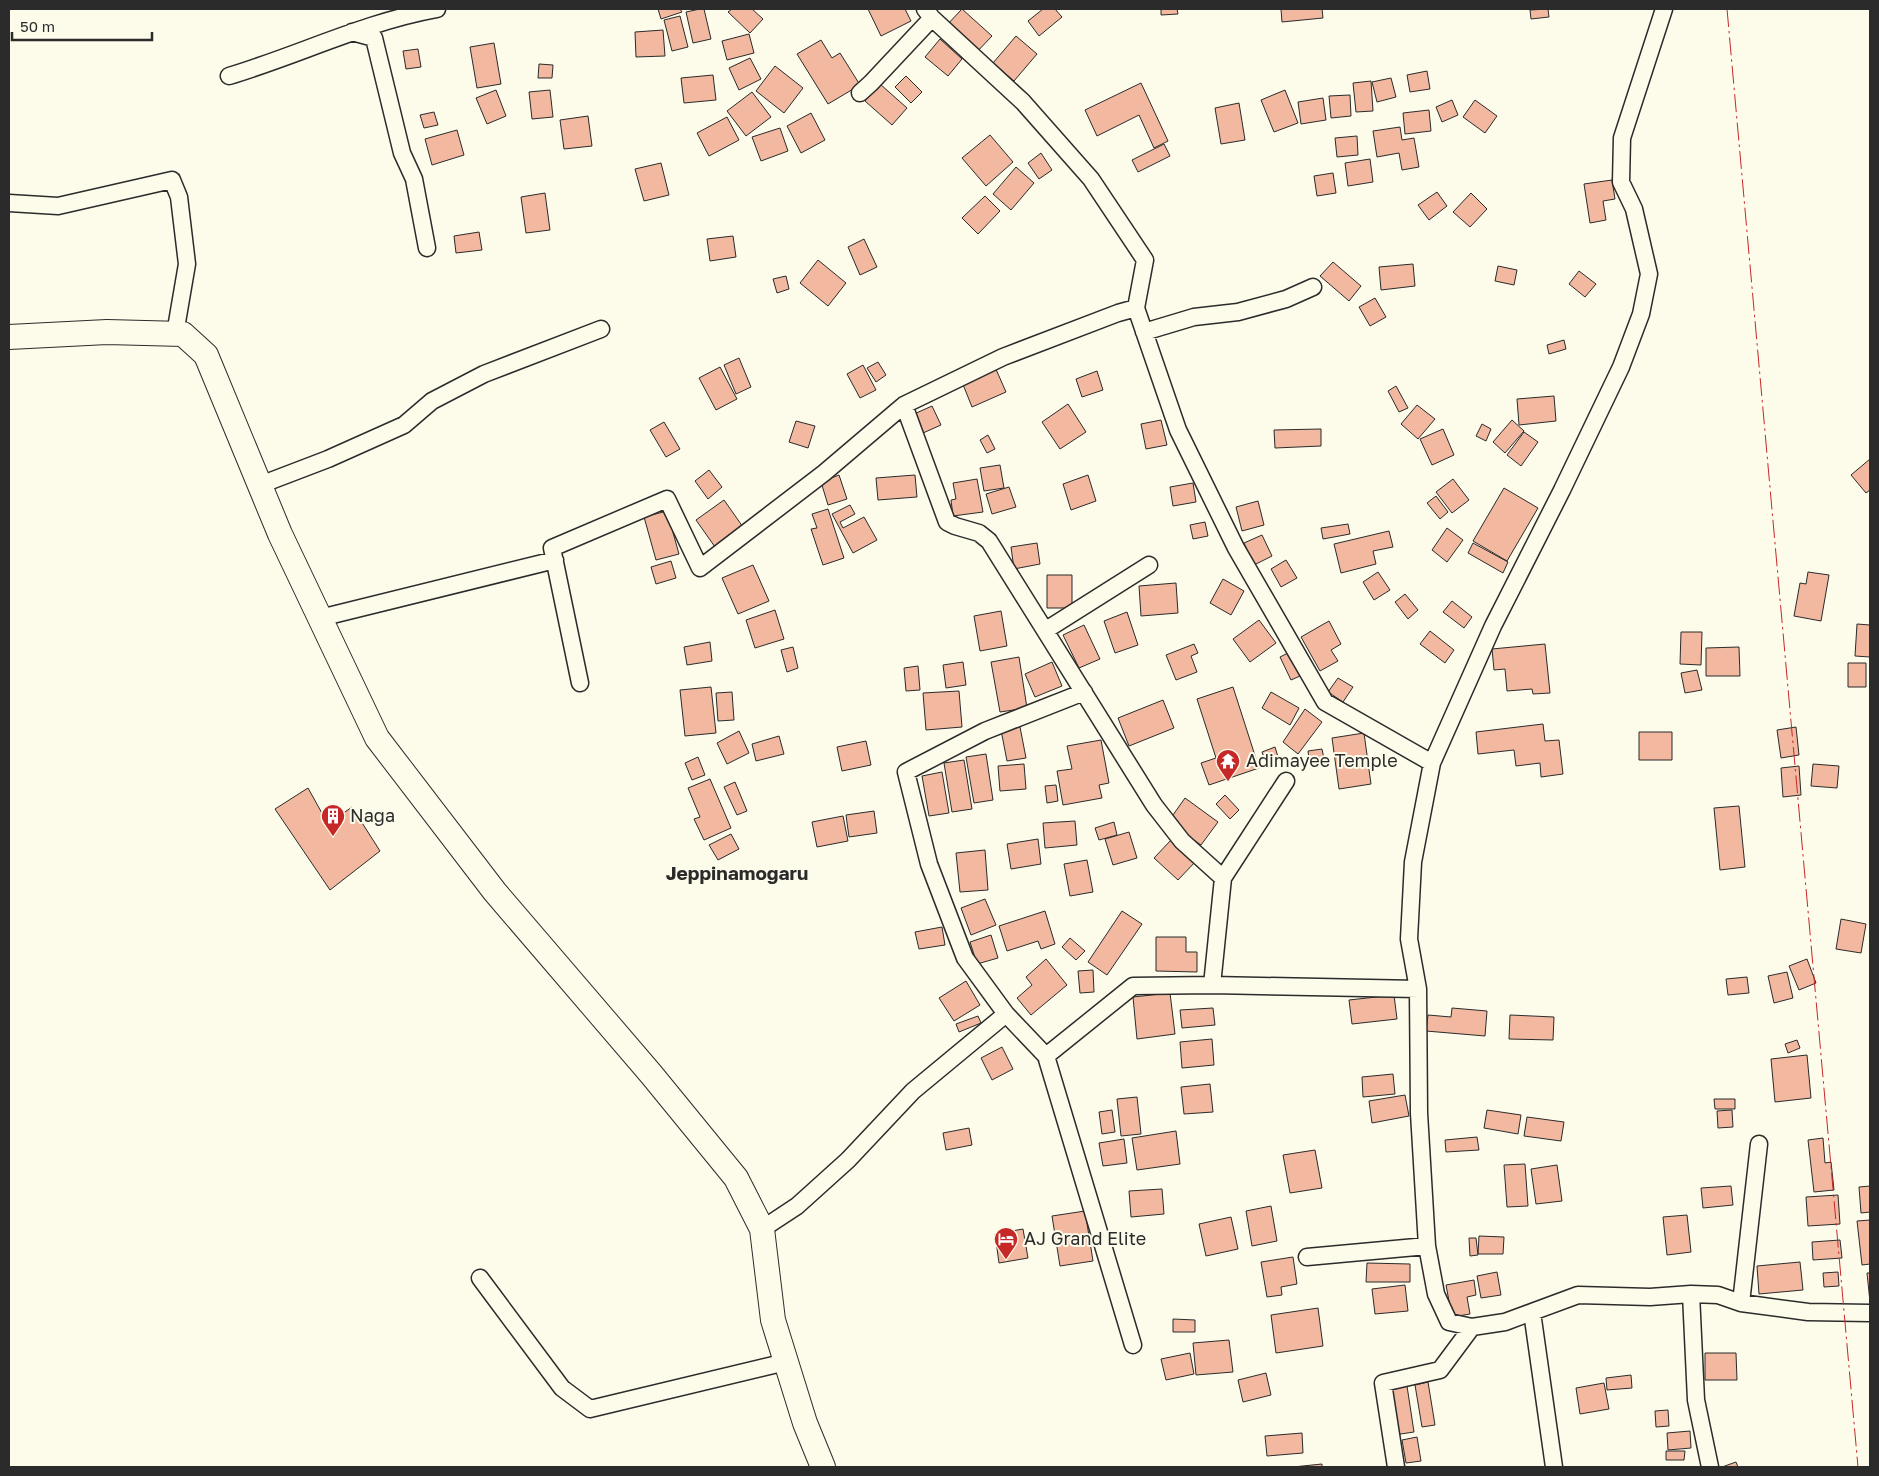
<svg xmlns="http://www.w3.org/2000/svg" width="1879" height="1476" font-family="'Golos Text',sans-serif">
<style>
.building{fill:#f2b8a0;stroke:#2b2b2b}
.lines{fill:none;stroke-linecap:round;stroke-linejoin:round}
.street-casing{stroke:#2b2b2b;stroke-width:19}
.secondary-casing{stroke:#2b2b2b;stroke-width:26}
.street{stroke:#fdfbea;stroke-width:16}
.secondary{stroke:#fdfbea;stroke-width:24}
.power{stroke:#c62828;stroke-width:1;stroke-dasharray:18 4 2.5 4;stroke-linecap:butt}
.labels{text-anchor:middle;stroke-width:4;stroke-linejoin:round;paint-order:stroke}
.poi-label{font-size:18px;fill:#2b2b2b;stroke:#fdfbea;text-anchor:start}
.neighbourhood-label{font-size:19px;font-weight:bold;fill:#2b2b2b;stroke:#fdfbea}
</style>
<rect width="100%" height="100%" fill="#fdfbea"/>
<path class="building" d="M658,9H680L682,12L661,19Z
M700,9H704L711,39L693,43L686,12Z
M732,9H752L763,19L750,33L728,12Z
M868,9H905L911,21L881,36Z
M962,9L992,36L974,55L945,27Z
M1043,9H1055L1062,17L1039,36L1028,21Z
M1161,9H1177L1178,14L1161,15Z
M1281,9H1322L1323,18L1282,22Z
M1548,9L1549,17L1531,19L1530,10Z
M680,16L688,47L672,51L664,20Z
M663,30L665,56L636,57L635,32Z
M749,34L754,53L727,60L722,41Z
M1016,36L1037,54L1014,81L993,63Z
M940,39L962,59L948,76L925,57Z
M821,40L832,58L840,53L860,85L828,104L797,54Z
M494,43L501,84L477,88L470,47Z
M418,49L421,67L406,69L403,51Z
M750,58L761,79L739,90L729,68Z
M539,64L553,65L552,78H538Z
M775,66L803,88L784,113L756,91Z
M1427,71L1430,89L1410,92L1407,75Z
M713,75L716,100L684,103L681,78Z
M906,76L922,92L911,103L895,87Z
M1391,78L1396,97L1377,102L1372,82Z
M1371,81L1373,111L1356,112L1353,83Z
M1141,83L1168,141L1154,148L1139,115L1097,136L1085,110Z
M880,84L907,108L892,125L865,101Z
M496,90L506,116L487,124L476,98Z
M550,90L553,117L532,119L529,92Z
M1285,90L1298,123L1274,132L1261,100Z
M752,92L771,117L746,136L727,111Z
M1350,95L1351,116L1331,118L1329,96Z
M1323,98L1326,120L1301,124L1298,102Z
M1452,100L1458,115L1442,122L1436,107Z
M1475,100L1497,116L1485,133L1463,117Z
M1239,103L1245,140L1221,144L1215,108Z
M1429,110L1431,131L1405,134L1403,113Z
M434,112L438,125L424,128L420,115Z
M811,113L825,140L801,153L787,126Z
M588,116L592,146L564,149L560,120Z
M727,117L739,140L709,156L697,133Z
M1400,127L1402,140L1414,138L1419,167L1402,170L1399,153L1377,157L1373,131Z
M780,128L788,151L761,161L752,137Z
M457,130L464,155L432,165L425,139Z
M990,135L1013,162L986,186L962,158Z
M1357,136L1358,155L1337,157L1335,138Z
M1164,144L1170,156L1138,172L1132,160Z
M1041,153L1052,170L1039,179L1028,163Z
M1370,159L1373,182L1348,186L1345,163Z
M661,163L669,195L644,201L635,169Z
M1016,167L1034,183L1011,210L993,194Z
M1333,173L1336,193L1317,196L1314,176Z
M1612,180L1615,199L1603,201L1606,220L1590,223L1584,184Z
M1437,192L1447,206L1429,220L1418,205Z
M545,193L550,230L526,233L521,197Z
M1471,193L1487,209L1470,227L1453,212Z
M985,196L1000,211L978,234L962,218Z
M479,232L482,250L456,253L454,236Z
M733,236L736,257L710,261L707,239Z
M864,239L877,267L860,275L848,247Z
M818,260L846,283L828,306L800,283Z
M1333,262L1361,286L1349,301L1320,276Z
M1413,264L1415,286L1381,290L1379,267Z
M1498,266L1517,270L1514,285L1495,281Z
M1579,271L1596,284L1585,297L1569,284Z
M786,276L789,289L777,293L773,279Z
M1375,298L1386,317L1370,326L1359,307Z
M1564,340L1566,349L1549,354L1547,345Z
M739,358L751,387L736,394L724,365Z
M878,362L886,375L876,382L867,368Z
M863,365L876,390L860,398L847,374Z
M720,367L737,399L716,410L699,378Z
M995,367L1006,392L972,407L962,382Z
M1097,371L1103,390L1082,397L1076,379Z
M1396,386L1408,408L1399,412L1388,391Z
M1554,396L1556,421L1519,425L1517,399Z
M1068,404L1086,432L1060,449L1042,422Z
M1417,405L1435,419L1418,439L1401,424Z
M932,406L941,425L923,433L914,414Z
M1161,420L1167,445L1146,449L1141,424Z
M1512,420L1524,431L1505,453L1493,442Z
M796,421L815,426L808,448L789,442Z
M664,422L680,449L666,457L650,430Z
M1482,424L1491,429L1486,441L1476,436Z
M1321,429V446L1275,448L1274,430Z
M1443,429L1454,455L1432,465L1420,439Z
M1524,432L1538,442L1521,466L1507,455Z
M988,435L995,449L987,453L980,440Z
M1870,459V490L1866,493L1851,475Z
M1000,465L1004,488L984,491L980,468Z
M709,470L722,487L708,499L695,481Z
M839,475L847,499L828,505L821,482Z
M915,475L917,497L878,500L876,478Z
M1088,475L1096,501L1071,510L1063,484Z
M977,479L983,512L953,516L951,500L956,499L953,483Z
M1453,479L1469,500L1452,513L1436,492Z
M1193,483L1196,502L1173,506L1170,487Z
M1009,487L1016,507L992,514L986,494Z
M1504,488L1538,508L1507,561L1473,541Z
M1436,496L1448,512L1440,519L1427,503Z
M724,500L743,527L715,547L696,520Z
M1258,501L1264,525L1242,531L1236,507Z
M850,505L855,514L840,522L843,528L864,517L877,540L853,553L832,514Z
M828,509L844,558L823,565L811,529L817,528L812,514Z
M667,511L679,554L656,560L644,517Z
M1205,522L1208,536L1193,539L1190,525Z
M1348,524L1350,534L1323,539L1321,528Z
M1447,528L1463,540L1447,562L1432,550Z
M1389,531L1393,547L1373,551L1376,564L1341,573L1334,544Z
M1262,535L1272,556L1254,565L1244,543Z
M1037,543L1040,564L1014,569L1011,547Z
M1473,543L1508,562L1503,573L1468,553Z
M1286,560L1297,578L1281,587L1271,569Z
M671,561L676,578L656,584L651,567Z
M753,565L769,601L738,614L722,578Z
M1378,572L1390,590L1374,600L1363,582Z
M1808,572L1829,575L1821,621L1794,616L1800,583L1806,584Z
M1047,575H1072V608H1047Z
M1223,579L1244,591L1231,615L1210,603Z
M1176,583L1178,613L1141,616L1139,586Z
M1405,594L1418,610L1408,619L1395,602Z
M1452,601L1472,617L1464,628L1443,612Z
M775,610L784,639L755,648L746,620Z
M1001,611L1007,646L980,651L974,616Z
M1127,612L1138,645L1115,653L1104,621Z
M1259,620L1276,643L1250,662L1233,639Z
M1329,621L1341,644L1331,650L1338,661L1320,671L1301,637Z
M1857,624L1870,625V657L1855,656Z
M1084,625L1100,659L1079,668L1063,635Z
M1430,631L1454,650L1445,663L1420,644Z
M1681,632H1702L1701,665L1680,664Z
M710,642L712,661L687,665L684,647Z
M1194,644L1198,653L1191,656L1197,672L1176,680L1166,655Z
M1545,644L1550,693L1533,694L1532,689L1507,691L1505,669L1494,670L1492,649Z
M793,647L798,668L787,672L781,650Z
M1739,647L1740,676H1706V648Z
M1290,652L1300,676L1291,680L1280,657Z
M1019,657L1027,708L1000,712L991,662Z
M963,662L966,685L946,688L943,665Z
M1052,662L1062,686L1035,697L1025,674Z
M1848,663H1866V687H1848Z
M918,666L920,690L906,691L904,668Z
M1697,670L1702,690L1685,693L1681,673Z
M1338,678L1353,687L1343,702L1328,692Z
M711,687L716,733L685,736L680,690Z
M1233,687L1259,768L1209,785L1201,763L1216,758L1197,699Z
M959,691L962,727L926,730L923,693Z
M732,692L734,720L718,721L716,693Z
M1271,692L1299,708L1290,725L1262,708Z
M1163,700L1174,728L1129,746L1118,718Z
M1305,709L1322,722L1298,754L1283,742Z
M1543,724L1545,741L1559,740L1563,774L1541,777L1540,763L1516,766L1514,750L1478,754L1476,732Z
M1020,727L1026,758L1007,761L1001,730Z
M1796,727L1799,755L1781,758L1777,730Z
M739,731L749,753L727,764L717,743Z
M1639,732H1672V760H1639Z
M1364,733L1371,784L1339,789L1332,738Z
M779,736L784,754L756,761L752,744Z
M1101,740L1109,783L1099,785L1102,798L1063,805L1057,771L1072,769L1067,746Z
M866,741L871,765L842,771L837,747Z
M1275,747L1279,760L1266,765L1262,752Z
M1322,749L1325,764L1310,766L1308,751Z
M986,754L993,800L974,803L966,757Z
M698,757L705,775L692,780L685,763Z
M964,760L972,809L952,812L944,763Z
M1024,764L1026,789L1000,791L998,766Z
M1813,764L1839,766L1837,788L1811,786Z
M1799,766L1801,795L1783,797L1781,768Z
M942,772L949,813L929,816L922,776Z
M710,779L731,828L704,840L694,819L700,817L688,788Z
M735,782L747,811L737,815L724,787Z
M1056,785L1058,801L1047,803L1045,786Z
M308,788L328,824L352,807L380,851L330,890L275,809Z
M1225,795L1239,810L1230,819L1216,804Z
M1185,798L1218,822L1201,845L1168,822Z
M1739,806L1745,867L1720,870L1714,808Z
M874,811L877,833L849,837L846,815Z
M843,816L848,841L817,847L812,822Z
M1075,821L1077,845L1045,848L1043,823Z
M1114,822L1117,835L1099,840L1095,828Z
M1129,832L1137,858L1113,865L1105,839Z
M731,834L739,849L718,860L709,845Z
M1038,839L1041,864L1011,869L1007,844Z
M1172,839L1196,861L1178,880L1154,858Z
M985,850L988,890L960,892L956,853Z
M1087,860L1093,892L1070,896L1064,864Z
M985,899L996,925L971,935L961,908Z
M1045,911L1055,944L1041,949L1038,941L1007,951L999,926Z
M1122,911L1142,924L1107,975L1088,962Z
M1841,919L1866,924L1861,953L1836,949Z
M942,927L945,945L919,949L915,932Z
M991,935L998,958L977,964L970,942Z
M1156,937H1186V952H1197V972L1156,971Z
M1070,938L1085,951L1076,960L1062,947Z
M1046,959L1067,985L1031,1015L1017,998L1032,985L1026,977Z
M1807,959L1816,983L1799,990L1789,966Z
M1093,970L1094,992L1080,993L1078,971Z
M1787,972L1793,998L1774,1003L1768,976Z
M1747,977L1749,993L1728,995L1726,979Z
M966,981L980,1005L954,1021L939,998Z
M1170,993L1175,1034L1137,1039L1133,997Z
M1394,995L1397,1019L1352,1024L1349,1000Z
M1213,1008L1215,1025L1182,1028L1180,1010Z
M1452,1008L1487,1011L1485,1036L1426,1031L1428,1015L1451,1017Z
M1510,1015L1554,1017L1553,1040L1509,1039Z
M978,1016L981,1023L959,1032L956,1024Z
M1212,1039L1214,1065L1182,1068L1180,1042Z
M1797,1040L1800,1048L1788,1053L1785,1044Z
M1002,1047L1013,1069L992,1080L981,1058Z
M1807,1055L1811,1098L1775,1102L1771,1059Z
M1393,1074L1395,1094L1363,1097L1362,1077Z
M1210,1084L1213,1112L1184,1114L1181,1087Z
M1405,1095L1409,1116L1372,1123L1369,1101Z
M1137,1097L1141,1134L1121,1136L1117,1099Z
M1714,1099H1735V1109H1715Z
M1112,1110L1115,1132L1102,1134L1099,1112Z
M1487,1110L1521,1115L1518,1134L1484,1128Z
M1732,1110L1733,1127L1718,1128L1717,1111Z
M1527,1117L1564,1122L1561,1141L1524,1136Z
M969,1128L972,1145L946,1150L943,1133Z
M1176,1131L1180,1164L1137,1170L1132,1138Z
M1477,1137L1479,1150L1446,1152L1445,1140Z
M1823,1138L1825,1163L1831,1162L1834,1190L1814,1192L1808,1140Z
M1124,1139L1127,1163L1103,1166L1099,1143Z
M1315,1150L1322,1188L1290,1193L1283,1155Z
M1525,1164L1528,1206L1507,1207L1504,1165Z
M1557,1165L1562,1201L1536,1204L1531,1169Z
M1731,1186L1733,1205L1703,1208L1701,1188Z
M1870,1186V1212L1861,1213L1859,1187Z
M1162,1189L1164,1214L1131,1217L1129,1191Z
M1838,1195L1840,1224L1808,1226L1806,1197Z
M1271,1206L1277,1241L1252,1246L1246,1211Z
M1085,1211L1093,1261L1060,1266L1052,1216Z
M1687,1215L1691,1252L1667,1255L1663,1217Z
M1231,1217L1238,1249L1206,1256L1199,1224Z
M1870,1220V1264L1862,1265L1857,1221Z
M1023,1229L1028,1258L999,1263L995,1234Z
M1479,1236L1504,1237L1503,1254H1478Z
M1469,1238H1476L1478,1255L1470,1256Z
M1840,1240L1842,1258L1813,1260L1812,1242Z
M1293,1257L1297,1284L1281,1287L1282,1295L1267,1297L1261,1262Z
M1800,1262L1803,1290L1759,1294L1757,1266Z
M1367,1263L1410,1264V1282H1366Z
M1497,1272L1501,1295L1481,1298L1477,1276Z
M1838,1272L1839,1286L1824,1287L1823,1273Z
M1867,1273H1870V1302Z
M1474,1280L1476,1295L1467,1297L1470,1314L1452,1317L1446,1285Z
M1405,1285L1408,1311L1375,1314L1372,1289Z
M1318,1308L1323,1346L1276,1353L1271,1315Z
M1173,1319L1195,1320V1332H1173Z
M1229,1340L1233,1372L1196,1375L1193,1343Z
M1190,1353L1194,1374L1166,1380L1161,1359Z
M1705,1353H1736L1737,1380H1705Z
M1266,1373L1271,1395L1243,1402L1238,1380Z
M1631,1375L1632,1388L1607,1390L1606,1378Z
M1428,1382L1435,1425L1422,1427L1415,1385Z
M1604,1383L1609,1409L1580,1414L1576,1388Z
M1407,1386L1414,1432L1394,1435L1387,1389Z
M1668,1410L1669,1426L1656,1427L1655,1411Z
M1690,1431L1691,1448L1668,1450L1667,1433Z
M1302,1433L1303,1453L1267,1456L1265,1436Z
M1417,1437L1421,1461L1406,1463L1402,1440Z
M1666,1451H1685L1684,1460H1666Z
M1736,1462L1738,1467H1722Z
M1322,1464V1467H1293Z"/>
<g class="lines">
<g class="street-casing">
<path id="street" d="M925,9L932,18L1023,102L1091,179L1145,260L1136,308L1178,430L1236,548L1325,702L1432,763
M1664,9L1622,138L1621,182L1634,209L1649,274L1641,314L1621,367L1562,490L1493,626L1432,763L1413,862L1409,939L1418,989L1419,1113L1427,1246L1436,1294L1449,1322L1472,1327L1505,1322L1578,1295L1650,1297L1691,1294L1718,1295L1741,1303L1808,1312L1870,1313
M352,32L374,38L402,153L414,179L427,248
M229,76C299,55 365,22 437,9
M860,93L871,83L932,18
M9,203L58,206L172,180L179,197L187,264L175,334
M1144,332L1194,317L1238,312L1286,299L1313,287
M904,405L947,522L955,526L979,533L989,541L1154,805L1182,841L1223,878
M260,485L328,459L404,425L432,401L484,374L601,329
M320,618L555,560
M1046,630L1149,565
M580,683L552,548L667,499L700,568L824,473L904,405L1003,357L1118,313L1136,308
M1084,692L985,731L906,772L929,864L965,958L1006,1014L1046,1056L1133,1345
M1212,985L1223,878L1286,781
M1046,1056L1133,986L1212,985L1418,989
M762,1229L797,1206L848,1160L913,1091L1006,1014
M1307,1257L1427,1246
M480,1278L562,1388L590,1409L786,1362
M1691,1294L1696,1400L1710,1467
M1741,1303L1759,1144
M1532,1312L1554,1467
M1396,1467L1383,1383L1440,1370L1472,1327"/>
</g>
<g class="secondary-casing">
<path id="secondary" d="M9,337L107,332L183,334L206,355L280,534L377,738L495,892L651,1074L736,1178L762,1229L773,1320L805,1423L823,1467"/>
</g>
<use href="#street" class="street"/>
<use href="#secondary" class="secondary"/>
<path class="power" d="M1727,9L1858,1467"/>
</g>
<defs>
<g id="temple-pin" transform="scale(1.25)"><path d="M0 17L-7.5 6A9.5 9.5 0 1 1 7.5 6Z" fill="#c62828" stroke="#fdfbea"/><path d="M0-6L5-2H3V0L6.5 2.5H4V6H1.5V3h-3V6H-4V2.5H-6.5L-3 0V-2H-5Z" fill="#fff"/></g>
<g id="building-pin" transform="scale(1.25)"><path d="M0 17L-7.5 6A9.5 9.5 0 1 1 7.5 6Z" fill="#c62828" stroke="#fdfbea"/><path d="M-4-6H4V6H1V3H-1V6H-4ZM-2.5-4.3h1.7v1.8h-1.7ZM.8-4.3h1.7v1.8H.8ZM-2.5-1h1.7V.8h-1.7ZM.8-1h1.7V.8H.8Z" fill="#fff"/></g>
<g id="hotel-pin" transform="scale(1.25)"><path d="M0 17L-7.5 6A9.5 9.5 0 1 1 7.5 6Z" fill="#c62828" stroke="#fdfbea"/><path d="M-6-4.5h1.5V1H6V5H4.5V3h-9V5H-6ZM-4 0a1.8 1.8 0 1 1 3.6 0ZM.5 0V-2.5h3Q6-2.5 6 0Z" fill="#fff"/></g>
</defs>
<g fill-rule="evenodd">
<use href="#temple-pin" x="1228" y="761"/>
<use href="#building-pin" x="333" y="816"/>
<use href="#hotel-pin" x="1006" y="1239"/>
</g>
<g class="labels">
<g class="poi-label">
<text x="1246" y="767">Adimayee Temple</text>
<text x="350" y="822">Naga</text>
<text x="1024" y="1245">AJ Grand Elite</text>
</g>
<g class="neighbourhood-label">
<text x="737" y="880">Jeppinamogaru</text>
</g>
</g>
<rect width="1879" height="1476" fill="none" stroke="#2b2b2b" stroke-width="20"/>
<path d="M12 32v8h140v-8" fill="none" stroke="#2b2b2b" stroke-width="2.5"/>
<text x="20" y="32" font-size="15" fill="#2b2b2b" stroke="#fdfbea" stroke-width="4" paint-order="stroke">50 m</text>
</svg>
